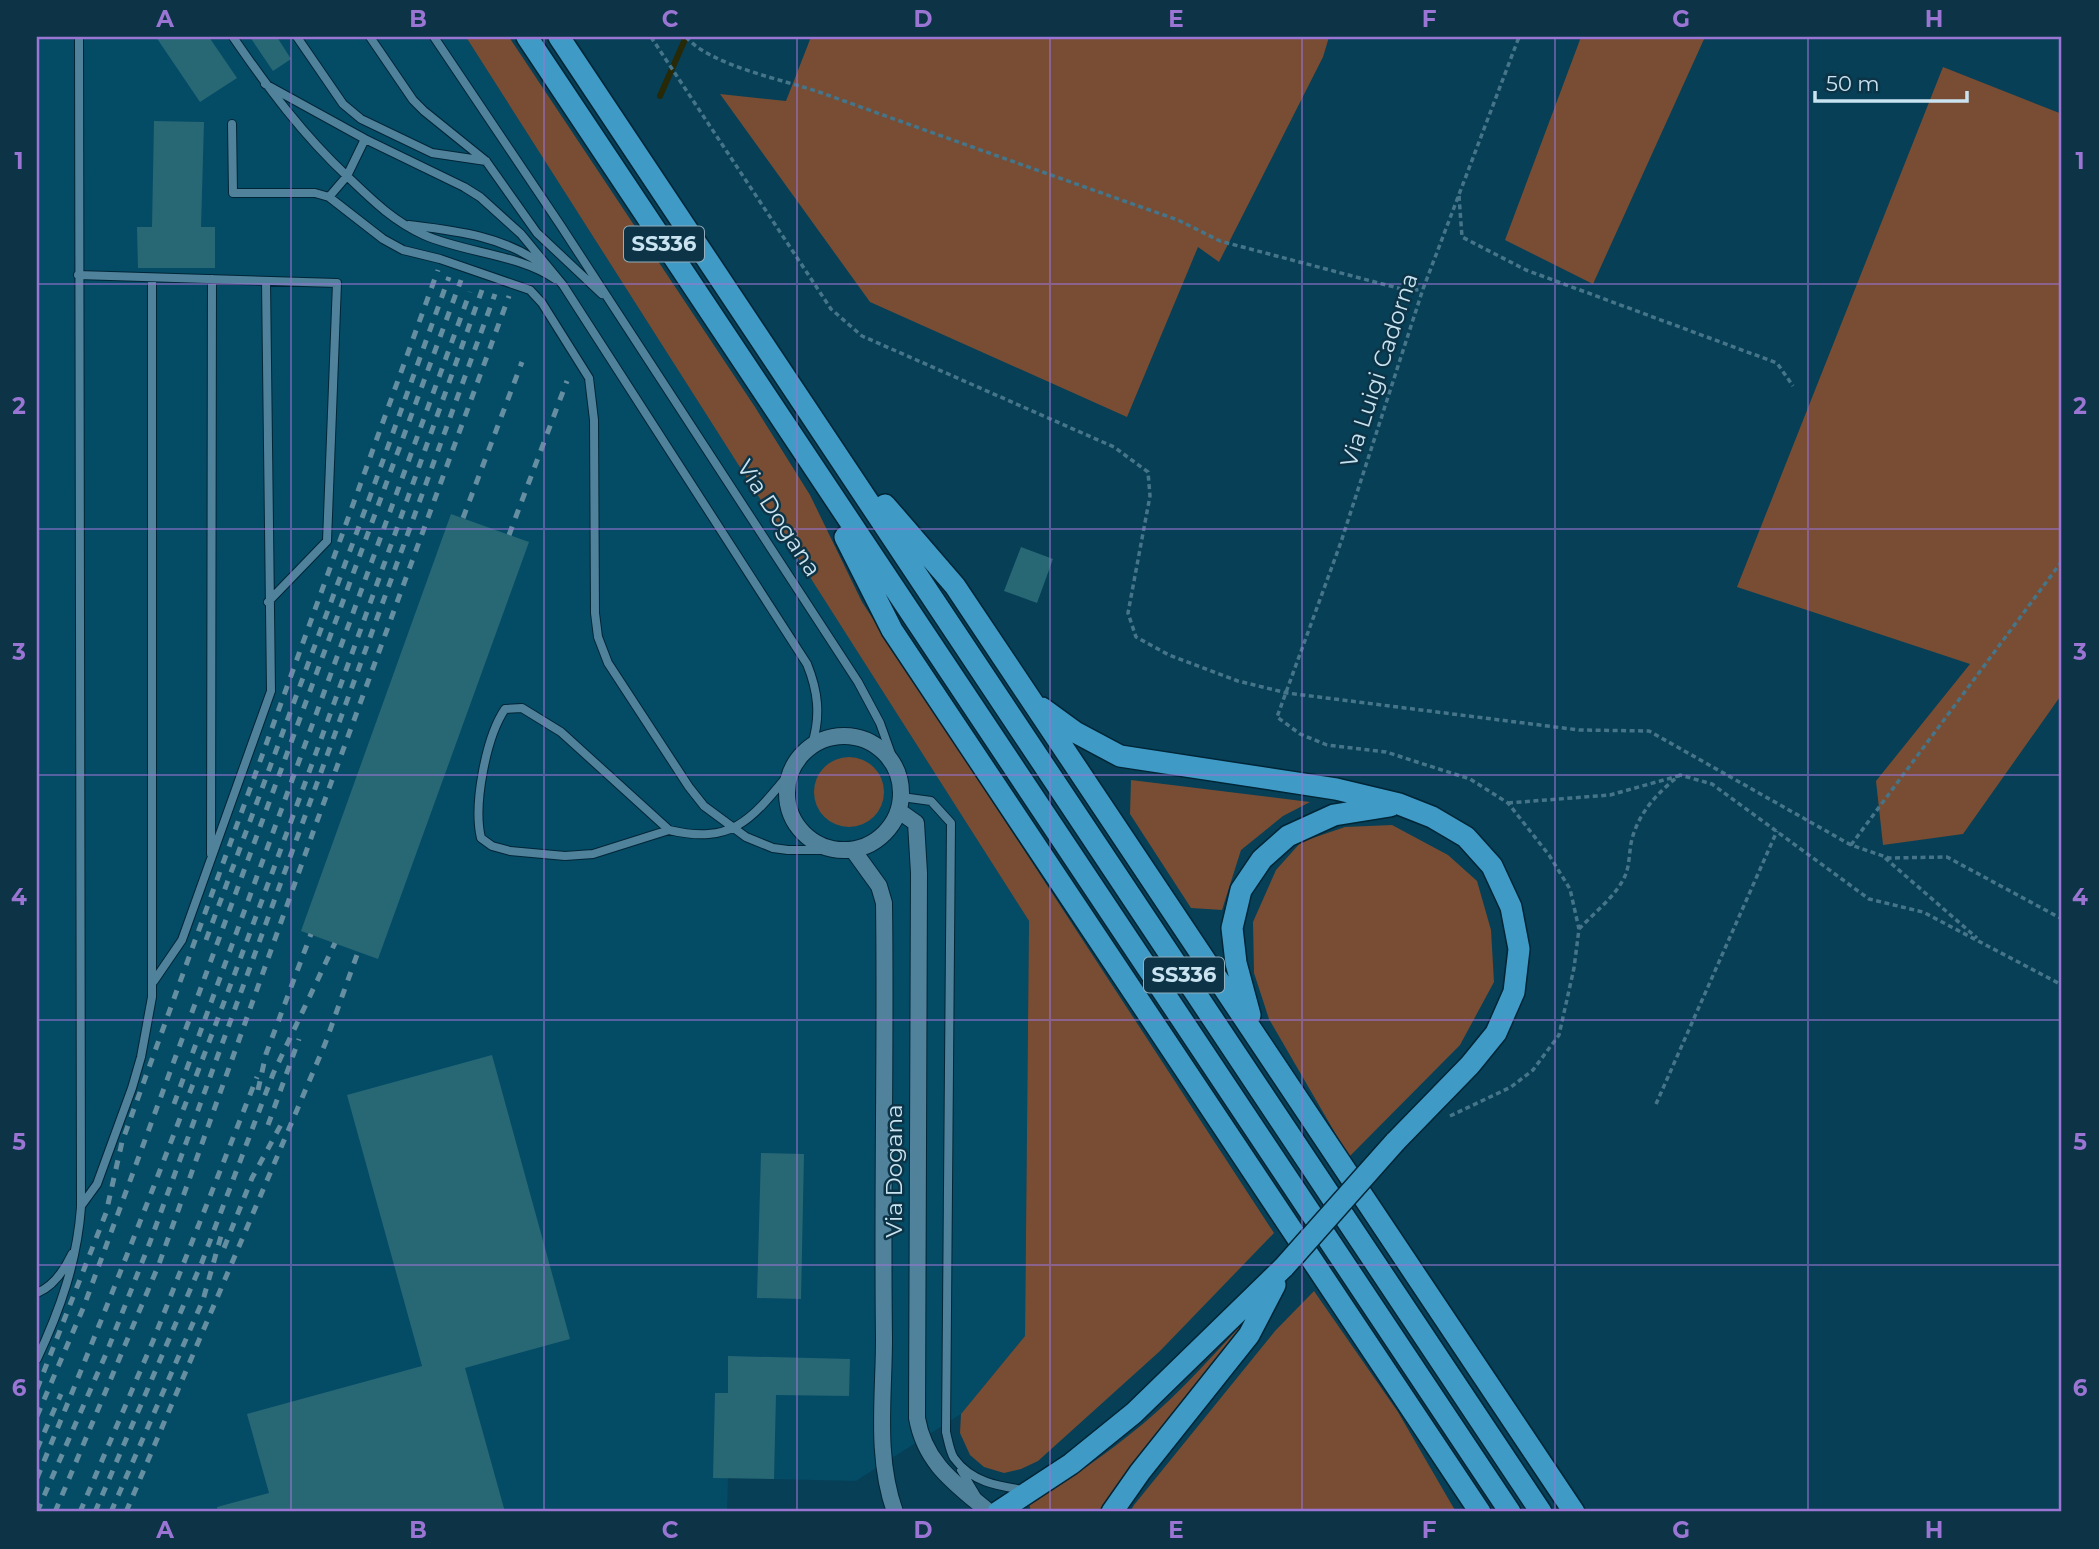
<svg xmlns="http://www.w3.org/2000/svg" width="2099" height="1549" font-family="Montserrat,sans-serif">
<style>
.built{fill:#044b66}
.green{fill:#784d33}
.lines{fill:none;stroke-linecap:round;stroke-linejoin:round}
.stream{stroke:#282906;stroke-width:6}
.building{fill:#286874}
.lane-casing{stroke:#002536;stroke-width:10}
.street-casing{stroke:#002536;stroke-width:18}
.highway-casing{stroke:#002536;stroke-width:24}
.path{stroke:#467589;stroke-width:3.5;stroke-dasharray:5 3.5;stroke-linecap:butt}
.lane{stroke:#50829b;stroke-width:8}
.street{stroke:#50829b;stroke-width:16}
.highway{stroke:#3f9bc6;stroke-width:21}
.rail{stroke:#658ea1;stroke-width:5;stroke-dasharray:9 9;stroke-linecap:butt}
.highway-bridge-casing{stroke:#002536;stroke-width:24;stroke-linecap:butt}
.highway-bridge{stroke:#3f9bc6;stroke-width:21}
.grid{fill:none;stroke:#9b75d3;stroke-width:2;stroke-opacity:0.55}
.labels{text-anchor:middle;stroke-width:5;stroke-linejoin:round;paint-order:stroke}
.shield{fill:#0c3446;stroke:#91aebe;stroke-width:2}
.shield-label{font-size:21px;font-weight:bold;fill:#cae3f1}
.street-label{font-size:23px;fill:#cae3f1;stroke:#0c3446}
.neatline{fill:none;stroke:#9b75d3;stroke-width:2.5}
.grid-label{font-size:23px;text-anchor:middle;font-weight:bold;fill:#9b75d3}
</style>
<rect width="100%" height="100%" fill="#063f56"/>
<path class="built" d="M37,37H466L1029,921L1025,1336L961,1414L856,1481L728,1478L727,1512H37Z"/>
<path class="green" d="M466,37H509L755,407L810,495L862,602L1274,1233L1160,1351L1038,1461L1021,1469L1004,1473L984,1467L970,1455L960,1433L961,1414L1025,1336L1029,921Z
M811,37H1329L1323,57L1219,262L1198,247L1127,417L870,302L720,94L786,101Z
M1581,37H1705L1593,284L1505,240Z
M1943,67L2062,114V694L1963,834L1883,845L1876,781L1970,664L1737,587Z
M814 792a35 35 0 1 1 70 0a35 35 0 1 1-70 0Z
M1131,780L1310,802L1283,816L1241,850L1222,910L1191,908L1130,814Z
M1392,825L1448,855L1477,881L1491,930L1494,982L1460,1045L1349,1157L1269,1019L1254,973L1253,922L1276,870L1301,842L1345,827Z
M1314,1291L1398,1412L1456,1512H1130L1134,1505L1275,1331Z
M1246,1320L1249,1324L1156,1437L1102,1512L1031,1511L1029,1504C1069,1480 1108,1453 1144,1423C1181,1392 1213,1355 1246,1320Z"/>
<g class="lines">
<path class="stream" d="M660,96L686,37"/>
</g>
<path class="building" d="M156,37H209L237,78L200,102Z
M250,37H277L291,59L273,71Z
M154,121L204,122L201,227H215V268H138L137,227H152Z
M451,514L529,542L378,959L301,931Z
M1021,547L1053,559L1037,603L1004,591Z
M492,1055L570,1339L465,1368L505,1512H218L217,1507L269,1493L247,1414L422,1366L347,1095Z
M761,1153L804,1154L801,1299L757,1298Z
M728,1356L850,1359L849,1396L776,1395L774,1479L713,1478L715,1393H728Z"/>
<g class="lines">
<g class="lane-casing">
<path id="lane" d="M233,37C268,88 303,135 348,177C372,200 393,221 424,235C465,253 519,254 555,279
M297,37L343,104L361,119L432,153L486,161
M370,37L413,100L424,111L486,161L537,233L602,294
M434,37L561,226L858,682L880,723L895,765
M265,84L365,139L464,187L480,197L521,234L563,285L807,664C818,691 821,716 812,744
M232,124L233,193H315L329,197L383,239L403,250L440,259L530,290L542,303L589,378L594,420L595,613L598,637L608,663L689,787L704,806L746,837L773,848L788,850H837
M329,197L347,176L365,139
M409,225C457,231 503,236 543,265
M78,275L337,283L327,541L268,602
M902,797L931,801L951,823L946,1432C948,1440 950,1452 954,1458C971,1482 998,1486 1024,1490
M669,830L593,854L565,856L510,851L492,846L481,838C473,805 486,737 505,709L522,708L561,732L669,830C732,845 751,820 789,774
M211,854L212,279
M154,981L182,940L271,691L266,281
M81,1206L97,1184L132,1088L141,1057L152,997V278
M37,1293C54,1286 64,1271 72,1254
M37,1359C60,1310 77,1262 81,1207L79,37
M961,1470L976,1495"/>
</g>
<g class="street-casing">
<path id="street" d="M787 793a57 57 0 1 1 114 0a57 57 0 1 1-114 0Z
M899,811L916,823L919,873L917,1418C925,1464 956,1484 989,1512
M853,850L879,886L884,903C886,1048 882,1193 884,1339C884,1397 875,1456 895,1512"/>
</g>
<g class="highway-casing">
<path id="highway" d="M527,37L1510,1512
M559,37L1541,1512
M885,505L955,586L1574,1512
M845,537L892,630L1480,1512
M1042,708L1075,732L1120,756L1336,789L1399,804L1432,817L1466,837L1492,866L1511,907L1519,949L1514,992L1496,1033L1470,1065L1395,1142
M1250,1015L1236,963L1232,928L1241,890L1262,859L1288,836L1334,815L1390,806
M998,1512L1071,1464L1134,1413L1284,1267
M1112,1512L1140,1472L1249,1335L1275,1285"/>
</g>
<path class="path" d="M651,37L831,309L862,336L1114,447L1148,472L1150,496L1128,613L1136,637L1169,655L1238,681L1287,693L1579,730L1649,731L1851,845L1889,858L1947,857L2062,919
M686,37C711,66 785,80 822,93C941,136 1059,178 1178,220L1220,241L1409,291L1422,289
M1459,196L1462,237L1526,270L1777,363L1793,386
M1508,803L1610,795L1678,776
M1851,845L2062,561
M1885,858L1977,938
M1579,929C1594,913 1616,896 1625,876C1630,865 1629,850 1632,839C1639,812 1659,791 1680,775L1712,784L1869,899L1923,912L2062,985
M1656,1104L1777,831
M1450,1116L1511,1087L1533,1070L1559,1035L1574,968L1579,929L1570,889L1549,855L1508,803L1470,779L1386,752L1327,745L1300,734L1277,717L1341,542L1423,289L1519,37"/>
<use href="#lane" class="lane"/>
<use href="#street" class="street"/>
<use href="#highway" class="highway"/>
<path class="rail" d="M463,518L522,362
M509,535L567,381
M206,940L372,491L449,277
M258,1090L266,1054L311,934
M174,1104L470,292
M268,1125L299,1039
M224,1248L252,1178L283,1121
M37,1389L106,1213L122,1142L438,270
M37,1416L84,1306L461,280
M37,1449L61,1394
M37,1478C199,1087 340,688 482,290
M37,1512L106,1354L150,1242L495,294
M55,1512L159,1264L316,824L509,296
M80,1512L153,1341L257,1077
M95,1512L202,1262L273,1074L335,943
M111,1512L203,1300L221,1236
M126,1512L325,1044L358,952"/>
<g class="highway-bridge-casing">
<path id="highway-bridge" d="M1284,1267L1395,1142"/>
</g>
<use href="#highway-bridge" class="highway-bridge"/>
</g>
<path class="grid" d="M291,37V1512M544,37V1512M797,37V1512M1050,37V1512M1302,37V1512M1555,37V1512M1808,37V1512M37,284H2062M37,529H2062M37,775H2062M37,1020H2062M37,1265H2062"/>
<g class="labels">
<g class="shield">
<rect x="624" y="226.5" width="80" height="35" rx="5"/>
<rect x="1144" y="957.5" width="80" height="35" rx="5"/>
</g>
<g class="shield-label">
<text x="664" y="251">SS336</text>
<text x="1184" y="982">SS336</text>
</g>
<g class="street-label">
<text transform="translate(1379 370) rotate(-72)" y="8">Via Luigi Cadorna</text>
<text transform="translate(779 518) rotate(57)" y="8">Via Dogana</text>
<text transform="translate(894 1171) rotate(-90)" y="8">Via Dogana</text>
</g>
</g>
<rect width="2099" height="1549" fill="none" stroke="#0c3446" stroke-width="77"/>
<path d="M1815 91v10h152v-10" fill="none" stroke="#cae3f1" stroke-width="3.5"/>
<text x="1826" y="91" font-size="21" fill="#cae3f1" stroke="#0c3446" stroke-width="5" paint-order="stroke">50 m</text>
<rect x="38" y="38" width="2022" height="1472" class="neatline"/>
<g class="grid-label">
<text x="165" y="27">A</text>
<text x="418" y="27">B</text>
<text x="670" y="27">C</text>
<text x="923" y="27">D</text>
<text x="1176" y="27">E</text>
<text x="1429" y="27">F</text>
<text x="1681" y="27">G</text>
<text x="1934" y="27">H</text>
<text x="19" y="169">1</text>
<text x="2080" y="169">1</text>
<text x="19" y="414">2</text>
<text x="2080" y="414">2</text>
<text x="19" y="660">3</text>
<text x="2080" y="660">3</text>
<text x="19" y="905">4</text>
<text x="2080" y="905">4</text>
<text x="19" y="1150">5</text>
<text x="2080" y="1150">5</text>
<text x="19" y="1396">6</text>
<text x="2080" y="1396">6</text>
<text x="165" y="1538">A</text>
<text x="418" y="1538">B</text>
<text x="670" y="1538">C</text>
<text x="923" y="1538">D</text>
<text x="1176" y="1538">E</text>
<text x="1429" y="1538">F</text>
<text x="1681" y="1538">G</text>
<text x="1934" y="1538">H</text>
</g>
</svg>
